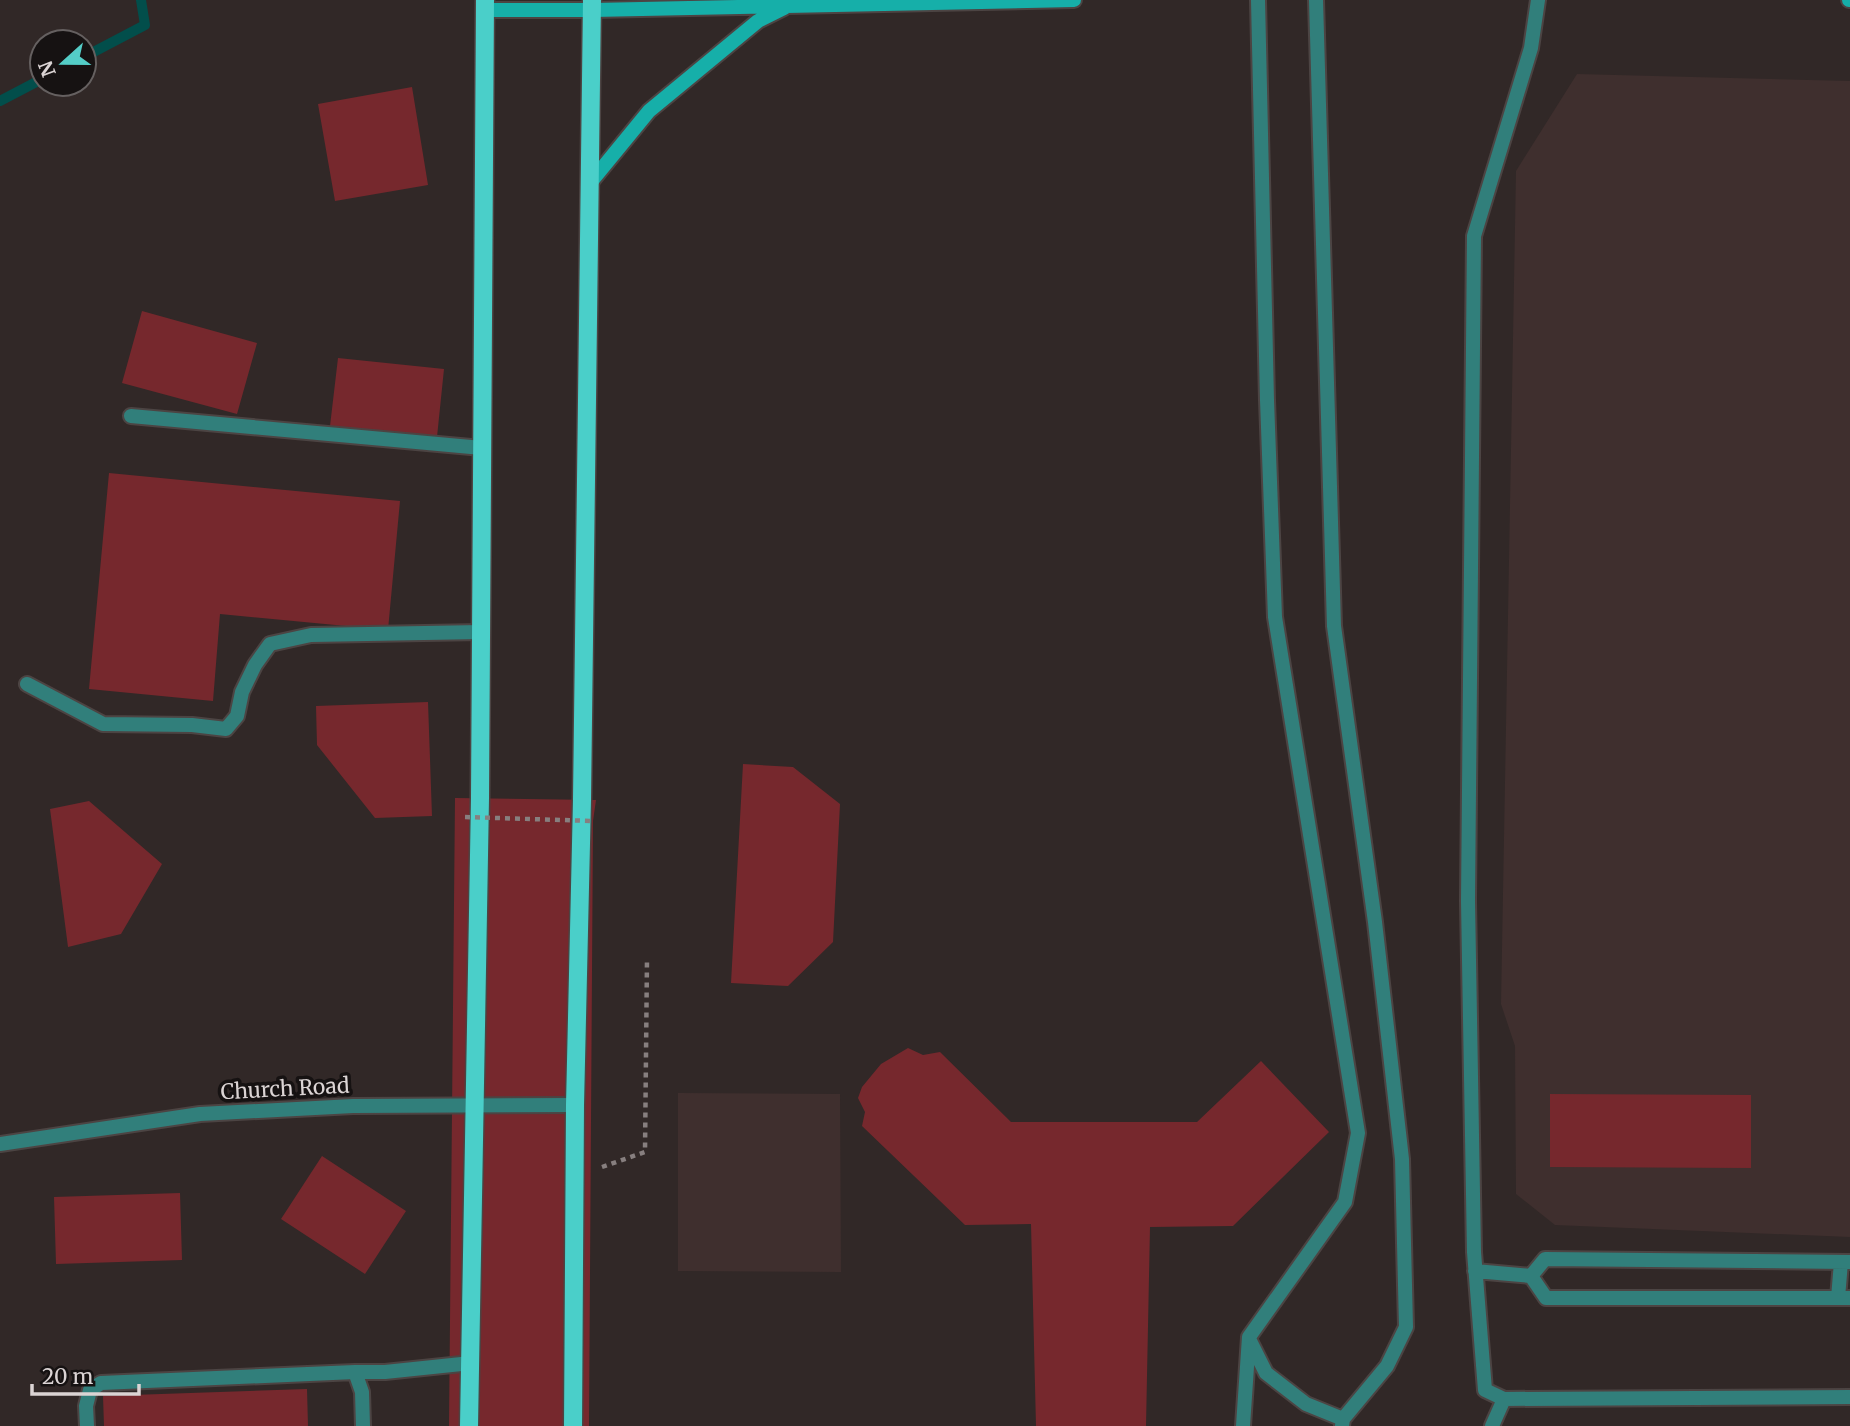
<svg xmlns="http://www.w3.org/2000/svg" width="1850" height="1426" font-family="Merriweather,serif">
<style>
.built{fill:#3f2f2e}
.lines{fill:none;stroke-linecap:round;stroke-linejoin:round}
.stream{stroke:#024e4b;stroke-width:10}
.building{fill:#76282d}
.lane-casing{stroke:#4c4443;stroke-width:18}
.street-casing{stroke:#4c4443;stroke-width:18}
.secondary-casing{stroke:#4c4443;stroke-width:18}
.primary-casing{stroke:#4c4443;stroke-width:21}
.path{stroke:#877f7f;stroke-width:4.5;stroke-dasharray:5 5;stroke-linecap:butt}
.lane{stroke:#317f7b;stroke-width:14}
.street{stroke:#317f7b;stroke-width:14}
.secondary{stroke:#16afa9;stroke-width:14}
.primary{stroke:#4acfc9;stroke-width:18}
.path-bridge{stroke:#877f7f;stroke-width:4.5;stroke-dasharray:5 5;stroke-linecap:butt}
.labels{text-anchor:middle;stroke-width:7;stroke-linejoin:round;paint-order:stroke}
.street-label{font-size:21px;fill:#dbd4d4;stroke:#161212}
</style>
<rect width="100%" height="100%" fill="#312827"/>
<path class="built" d="M1577,74L1850,81V1237L1555,1225L1516,1194L1515,1046L1501,1004L1516,171Z
M678,1093L840,1094L841,1272L678,1271Z"/>
<g class="lines">
<path class="stream" d="M84,57L145,25L141,0
M0,101L42,79"/>
</g>
<path class="building" d="M412,87L428,185L335,201L318,104Z
M142,311L257,343L237,414L122,383Z
M338,358L444,369L437,437L330,426Z
M109,473L400,501L388,630L220,614L213,701L89,689Z
M428,702L432,816L375,818L317,745L316,706Z
M743,764L793,767L840,804L833,942L788,986L731,983Z
M455,798L596,800L593,821L589,1426H449Z
M89,801L162,864L121,934L68,947L50,809Z
M908,1048L923,1055L940,1052L1011,1122H1197L1261,1061L1329,1132L1233,1226L1150,1227L1146,1426H1036L1031,1224L965,1225L862,1126L865,1112L858,1098L862,1087L881,1064Z
M1550,1094L1751,1095V1168L1550,1167Z
M322,1156L406,1211L365,1274L281,1219Z
M180,1193L182,1260L56,1264L54,1197Z
M307,1389L308,1426H104L103,1396Z"/>
<g class="lines">
<g class="lane-casing">
<path id="lane" d="M1316,0L1334,626L1375,922L1402,1159L1406,1327L1387,1366L1343,1419L1342,1426
M1538,0L1531,48L1474,236L1468,901L1474,1252L1485,1390L1504,1399L1850,1397
M131,416L482,448
M1850,1262L1545,1259L1531,1276L1546,1298H1850
M1475,1271L1531,1276
M1838,1298L1841,1262
M1249,1339L1266,1373L1306,1404L1343,1419
M87,1426L86,1406L90,1390L101,1383L355,1372
M363,1426L362,1392L355,1372H385L471,1363
M1243,1426L1249,1337L1345,1202L1358,1133L1275,617L1267,400L1258,0
M1492,1426L1504,1399"/>
</g>
<g class="street-casing">
<path id="street" d="M27,684L103,724L192,725L226,729L237,716L242,692L255,665L270,644L311,635L481,632
M0,1144L200,1114L353,1106L575,1105"/>
</g>
<g class="secondary-casing">
<path id="secondary" d="M1849,0H1850
M485,10H593L1074,0
M590,183L649,111L758,21L784,8"/>
</g>
<g class="primary-casing">
<path id="primary" d="M469,1426L480,798L485,0
M573,1426L575,1105L582,800L592,0"/>
</g>
<path class="path" d="M602,1167L645,1152L647,959"/>
<use href="#lane" class="lane"/>
<use href="#street" class="street"/>
<use href="#secondary" class="secondary"/>
<use href="#primary" class="primary"/>
<path class="path-bridge" d="M465,817L593,821"/>
</g>
<g class="labels">
<g class="street-label">
<text transform="translate(285 1089) rotate(-3)" y="7">Church Road</text>
</g>
</g>
<g transform="translate(63 63) rotate(249)"><circle r="33" fill="#161212" stroke="#656060" stroke-width="2"/>
<path d="M0-5L12 26L0 18L-12 26Z" fill="#54cdc7"/>
<text y="-10" font-size="19" font-weight="bold" text-anchor="middle" fill="#dbd4d4">N</text>
</g>
<path d="M32 1384v10h107v-10" fill="none" stroke="#dbd4d4" stroke-width="3.5"/>
<text x="42" y="1384" font-size="21" fill="#dbd4d4" stroke="#161212" stroke-width="5" paint-order="stroke">20 m</text>
</svg>
